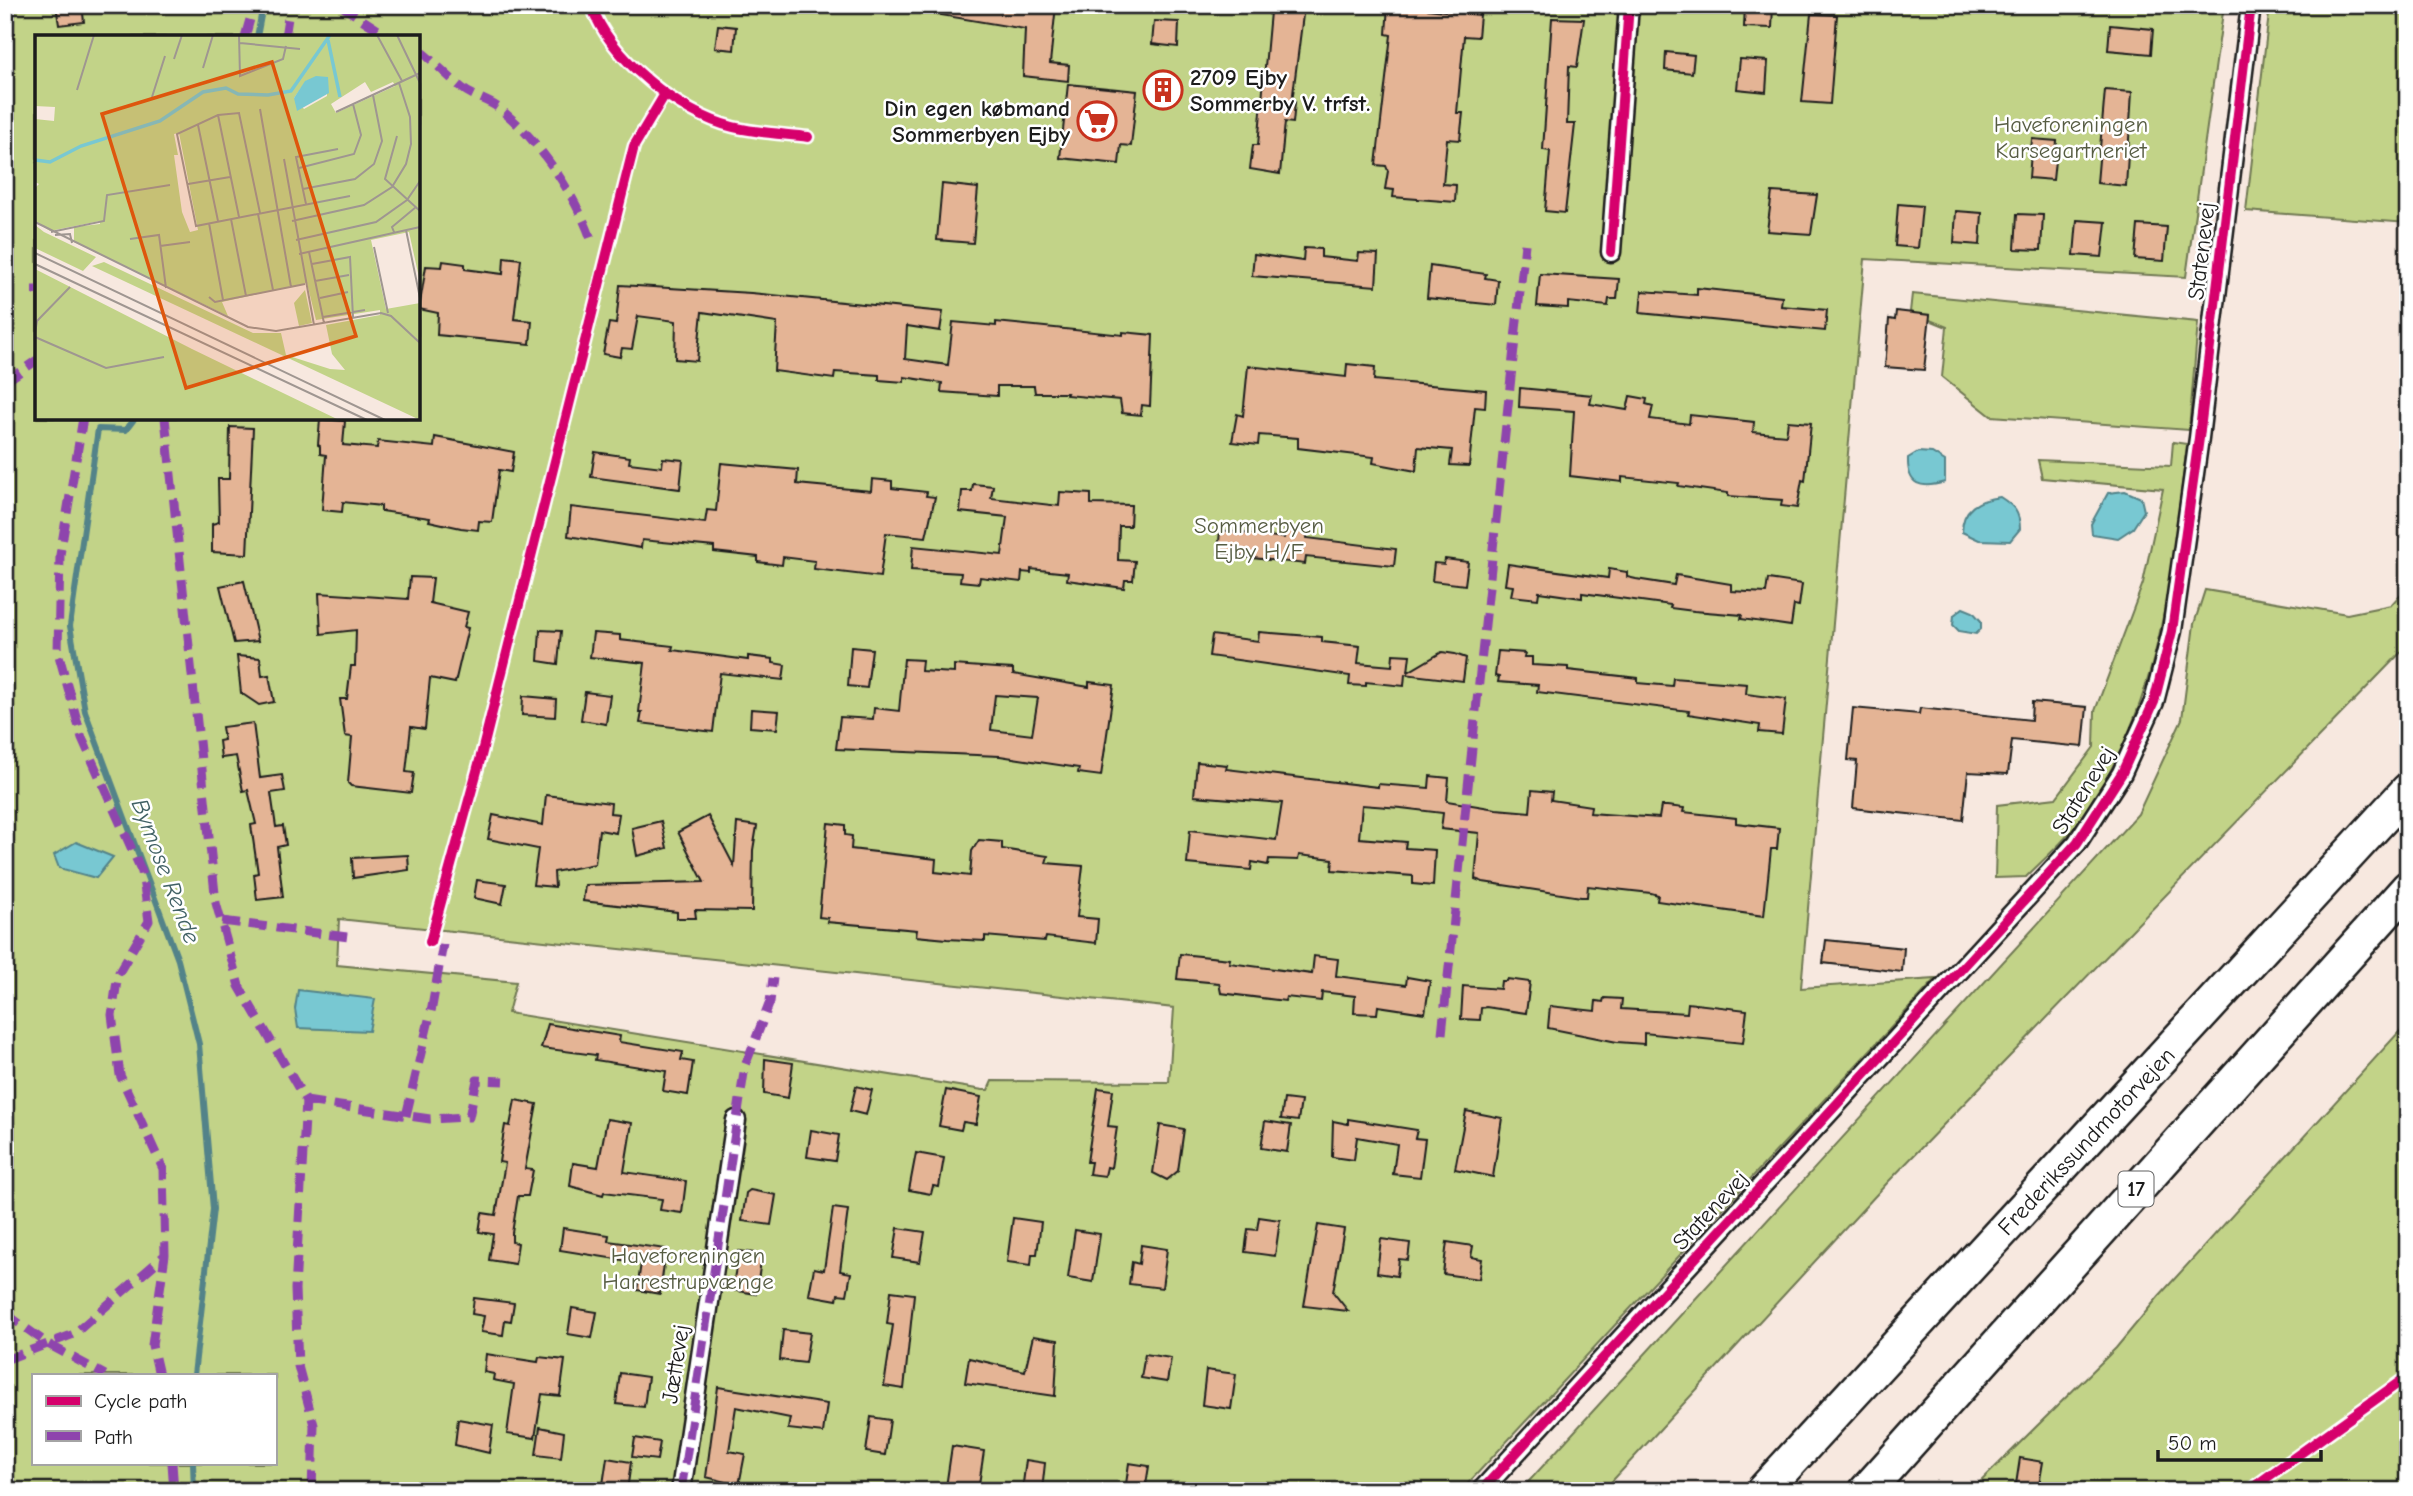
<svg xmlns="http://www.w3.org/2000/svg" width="2413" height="1496" font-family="'Comic Neue',sans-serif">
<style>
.green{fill:#c2d388;stroke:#6f7852;stroke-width:2;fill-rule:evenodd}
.water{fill:#78c8d2;stroke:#538389;stroke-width:2}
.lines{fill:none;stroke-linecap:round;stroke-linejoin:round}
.stream{stroke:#538389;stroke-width:6}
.building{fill:#e4b495;stroke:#1c1c1c;stroke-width:2;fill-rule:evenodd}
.street-casing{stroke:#1c1c1c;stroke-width:23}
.highway-casing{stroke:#1c1c1c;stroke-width:38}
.street{stroke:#fff;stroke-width:18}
.highway{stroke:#fff;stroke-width:33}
.quiet{stroke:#8e44ad;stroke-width:9;stroke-dasharray:18 9;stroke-linecap:butt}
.cycleway-casing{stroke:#fff;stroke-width:15}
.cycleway{stroke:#d6006c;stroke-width:10}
.labels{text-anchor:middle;stroke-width:5;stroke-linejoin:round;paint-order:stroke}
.shield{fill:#fff;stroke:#606060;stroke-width:2}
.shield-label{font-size:21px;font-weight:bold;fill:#1c1c1c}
.poi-label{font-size:23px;font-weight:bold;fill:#1c1c1c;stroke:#fff;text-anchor:start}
.park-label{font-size:23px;fill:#565c42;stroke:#fff}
.street-label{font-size:23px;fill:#1c1c1c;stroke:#fff}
.water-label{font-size:24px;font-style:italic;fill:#416165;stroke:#fff}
.inset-river{fill:none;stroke:#78c8d2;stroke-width:3.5}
.inset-road{fill:none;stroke:#9f9691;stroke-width:2}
.view{fill:#de560d;fill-opacity:0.15;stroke:#de560d;stroke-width:3.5}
.inset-edge{fill:none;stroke:#1c1c1c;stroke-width:3.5}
</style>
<rect width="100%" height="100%" fill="#f7e8df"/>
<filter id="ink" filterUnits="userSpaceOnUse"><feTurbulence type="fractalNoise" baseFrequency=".0143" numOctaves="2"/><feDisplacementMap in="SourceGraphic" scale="14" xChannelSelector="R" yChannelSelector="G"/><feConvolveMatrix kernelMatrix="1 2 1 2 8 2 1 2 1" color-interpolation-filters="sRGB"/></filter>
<g filter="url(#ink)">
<path class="green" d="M5,5H2224L2186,277L1865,259L1801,988L1936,979L1461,1491H5ZM37,37H418V418H37ZM339,919L1174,1008L1169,1082L992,1081L988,1090H983L508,1013L516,982L337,965ZM33,1375H275V1463H33Z
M2270,5H2408V223L2246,211Z
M1912,294L2198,322L2189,430L1991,416L1942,377L1947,327L1910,312Z
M2173,442L2187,444C2170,582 2163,701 2081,819C2066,840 2044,859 2026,877L1995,878L1997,805L2056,798L2094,747L2095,711L2143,583L2163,489L2042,478L2038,460L2171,466Z
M2408,586V645L1889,1181L1603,1491H1520L2138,814L2182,719L2194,624L2205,590L2347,614L2391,605Z
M2408,1022V1491H1971L2116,1348L2159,1296Z"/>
<path class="water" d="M1918,452L1932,453L1945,461V482C1921,489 1907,486 1908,458Z
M2125,491L2141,498L2144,511L2133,528L2118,538L2092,534L2091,524L2108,493Z
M2000,497C2014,506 2020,512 2020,529L2010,541L1979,540L1962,532C1962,508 1978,500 2000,497Z
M1963,608L1973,612L1981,621V629L1976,634L1959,631L1953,625L1954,615Z
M76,842L113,857L96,878L59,868L54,855Z
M298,990L375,999L369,1031L298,1028L295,1009Z"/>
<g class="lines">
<path class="stream" d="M257,37L263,5
M135,418L126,430L98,429L70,626L85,711L178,960L199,1044L213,1209L194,1375
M193,1463L194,1491"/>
</g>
<path class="building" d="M56,5H82L84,22L59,25Z
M942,5H1056L1050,63L1069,65L1068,81L1023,76L1025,29L941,15Z
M1281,5L1304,7L1292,102H1295L1293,123L1285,122L1280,174L1250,169L1253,145H1258L1270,12L1280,13Z
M1388,5H1428V9L1480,15L1478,37L1464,36L1457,113H1463L1460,140L1447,139L1443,184L1456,185L1455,202L1393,197L1394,190L1385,189L1388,171L1386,166L1376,165L1391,35L1386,34Z
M1745,5H1773L1772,28L1744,27Z
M1811,14L1837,15L1830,104L1802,102Z
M1552,18L1584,19L1577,67L1569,66L1567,124H1575L1565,213L1545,211L1550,151L1543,150Z
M1154,21L1179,22L1178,47L1152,44Z
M718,25L736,27L734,50L715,48Z
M2110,25L2153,29L2151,54L2108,50Z
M1666,52L1694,55L1692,73L1665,70Z
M1740,59L1768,61L1766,92L1737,89Z
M1068,84L1137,91L1131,146L1121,145L1119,164L1060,158Z
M2105,90L2132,92L2126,186L2097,183Z
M2032,139L2057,141L2053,180L2029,178Z
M942,184L978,188L973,243L937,240Z
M1772,192L1817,195L1811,234L1767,231Z
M1898,204L1922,206L1918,248L1895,246Z
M1956,211L1982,213L1980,245L1954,243Z
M2017,214L2043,215L2041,250L2015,249Z
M2077,220L2106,222L2102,257L2074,255Z
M2138,225L2167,227L2164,261L2135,259Z
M1304,248L1321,249V257L1358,261L1359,253L1378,254L1376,286L1252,276L1254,254L1303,261Z
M504,257L521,259L514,319L532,321L530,344L437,335L438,313L419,309L426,266L442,267L443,261L465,264V269L503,274Z
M1430,266L1486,274L1485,278L1498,280L1496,305L1427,298Z
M1540,274L1619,279L1617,299H1609L1608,306L1568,302V308L1537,306Z
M620,285L751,293L943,312L940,331L907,326L905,359L948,365L953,322L996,326V322L1123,335V332L1153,335L1150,406L1142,405L1141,415L1122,413L1120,400L1066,395L1067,393H1035L1034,386H997V396L941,392L942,383L904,377V382L879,380V375L835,372L834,379L774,371L777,323L702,312L697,361L675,359L676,321L638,316L632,349L622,348L620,357L603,354L609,323L616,324Z
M1697,288L1782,297L1781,306L1827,310L1825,331L1640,313L1642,291L1697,295Z
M1896,311L1930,315L1924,370L1885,367L1889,319L1895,320Z
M1347,364L1375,367L1374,380L1486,390L1485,408L1475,407L1469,466L1450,465L1452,450L1418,447L1416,471L1373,463L1374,457L1298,448V438L1259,435L1258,445L1232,442L1237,414L1243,416L1248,366L1346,377Z
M1520,388L1592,395L1590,404L1627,410L1630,396L1647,399L1646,404L1653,406L1650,419L1689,424L1690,415L1754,422L1753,432L1786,435L1788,421L1811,423L1805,481L1802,480L1797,508L1781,506L1782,500L1728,496V493L1678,486L1679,483L1622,477V482L1570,476L1574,411L1519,407Z
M320,419L345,421L343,445L377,448L378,441L434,447L435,437L514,452L511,472L499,470L492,522L479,521L478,530L461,528L429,521L430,518L381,511V506L343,502L342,512L322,510L326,455L320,454V446L318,445Z
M230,427L253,428L247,554L212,552V524L219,522L218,479H229Z
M595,452L630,457L629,463L662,467L663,458L683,460L680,489L591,477Z
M721,463L798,470L797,484L871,491L872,479L892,481V488L927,492L926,496L935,497L926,537L886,533L880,577L814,569L815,561L783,557L782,565L758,562V557L714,552V547L642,540L641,548L568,536L571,507L705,523L707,510L716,511Z
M973,484L993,486L991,498L1059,506L1060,492L1091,494V504L1131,505L1130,526H1119L1118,560L1135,561L1133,580H1125L1124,588L1067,580L1068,573L1031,569V573L1022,572L1021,582L980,577L979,583L960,581L961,573L911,570L913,546L1002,555L1007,517L960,512L962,491H972Z
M1285,528L1308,530L1307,538L1396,549L1394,566L1306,557L1305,564L1218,554L1220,530L1284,538Z
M1445,559L1468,562L1465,585L1432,581L1434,563L1444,564Z
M1508,564L1608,578L1609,569L1627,572V577L1636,579L1674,585L1676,575L1731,584V591L1766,593L1768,579L1802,584L1799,606L1794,605L1791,626L1741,619L1742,615L1694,611L1670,608L1671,605L1582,593V598L1539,592L1538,599L1511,596L1513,586L1505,585Z
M410,577L433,578L430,603L468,612L464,627L468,628L455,683L430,678L425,729L411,727L406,772L414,773L411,793L351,786L348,783L352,737L345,736L340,699H347L351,666H355L356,630L321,634L319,593L408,599Z
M244,581L258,641L234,643L220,586Z
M540,630L561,631L558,664L538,661Z
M1259,632L1322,637V642L1360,646L1358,663L1392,666L1393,654L1410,655L1408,672L1442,652L1455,654L1466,658L1463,681L1405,674L1404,686L1366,682V686L1349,685L1350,676L1209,656L1212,635L1258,641Z
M593,633L620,635V640L673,646L672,650L748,660V656L773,659V663L785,665L783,680L720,673L713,732L640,723L642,712H639L645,663L590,657Z
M851,647L872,649L867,688L848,686Z
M1498,651L1525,653L1524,657H1532V665L1568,667V670L1638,678V683L1672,686L1673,678L1747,684L1746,694L1786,699L1782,734L1759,732L1760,725L1688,714L1689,711L1537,692L1538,685L1498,682L1499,677L1495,676Z
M237,656L260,658L262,676L269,675L274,702L259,705L241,693Z
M904,659L922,660L921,671L954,673V665L996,668L1013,669V674L1089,687V682L1114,685L1101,776L1078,773L1079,768L1000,756L836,749L840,717L873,719L874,708L899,711ZM995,695L1038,698L1032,735L991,730Z
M585,692L610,695L606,724L581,720Z
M523,696L556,699L555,717L522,715Z
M2032,702L2087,707L2083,747L2012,740L2008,774L1968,772L1963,820L1853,808L1857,761L1848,760L1853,708L1919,714L1920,708L2031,720Z
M751,709L779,711L777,729L750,727Z
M253,723L260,778L282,775L285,791L271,793L276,827L283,826L286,845L277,847L283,897L257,900L254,874L258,873L251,825L256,824L248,790L243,791L236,756L221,758L219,741L224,740L222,727Z
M1197,762L1227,765L1226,769L1378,787V784L1429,788L1430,776L1449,778L1447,801L1496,809L1530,812L1532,790L1552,792L1551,800L1591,806L1590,813L1659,818L1661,806H1667L1684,808L1683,812L1736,818V823L1779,828L1777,849H1771L1764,916L1657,901L1658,895L1651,893L1588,886L1587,897H1581L1483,882L1475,879L1479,833L1441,829L1443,813L1401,808L1362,805L1359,838L1406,842L1405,848L1435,850L1433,886L1413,884V876L1332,870L1333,859L1299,855L1298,860L1269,859L1268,865L1252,862L1251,870L1187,864L1190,830L1276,840L1282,803L1194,796Z
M546,795L611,803L610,813L619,814L616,833L599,830L595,864L554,872L555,887L533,885L538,849L488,839L493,815L543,825Z
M708,816L734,866L737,823L757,826L753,850L752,911L695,910L696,918H677V912L583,901L585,885L704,882L678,832Z
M661,821L667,848L637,856L632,828Z
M828,823L845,825V835L852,836L851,849L936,859L935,872L970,876L972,851L979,840L1002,842V849L1048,856L1046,863L1083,866L1077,917L1098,919L1096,943L1046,937L1045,941L985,936V941L947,939L916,936L917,930L827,922L828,918L819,917Z
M408,855L409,870L353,878L352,858Z
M477,880L506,884L502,904L474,898Z
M1826,940L1904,948L1902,972L1823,963Z
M1180,954L1230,959L1229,963L1312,974L1314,956L1338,959L1336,976L1406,985L1407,977L1430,981L1425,1013L1378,1006L1377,1014L1354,1013L1355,996L1322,992L1321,1001L1286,997L1285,1001L1221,993L1219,983L1177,979Z
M1507,979L1530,982L1526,1013L1486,1007L1481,1008L1480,1020L1461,1019L1463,986L1500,989L1501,981H1506Z
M1604,998L1622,999L1621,1009L1687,1013L1688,1003L1747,1010L1743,1043L1644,1033V1044L1617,1042L1548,1028L1550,1006L1595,1011L1596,1001L1603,1002Z
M548,1024L620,1036L619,1042L683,1052L681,1060L693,1062L688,1095L663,1091L666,1071L595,1060L596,1055L541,1048Z
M765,1059L793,1063L788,1098L764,1094Z
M856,1086L872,1090L866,1115L850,1111Z
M1098,1088L1113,1090L1108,1126L1117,1127L1111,1168L1107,1167L1105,1176L1089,1174L1091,1162H1087Z
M946,1090L981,1097L976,1124L963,1122L961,1130L939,1126Z
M1284,1099L1301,1101L1298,1121L1281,1119Z
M515,1100L537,1104L525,1169L533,1170L528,1196H518L512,1233V1242L518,1243L515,1264L489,1260L493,1234L479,1232L482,1213L496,1215L505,1163L499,1162L502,1143L505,1125L510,1126Z
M1466,1111L1502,1118L1493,1177L1455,1169Z
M607,1119L632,1123L624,1172L686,1181L682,1213L660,1210L662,1199L604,1192L603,1195L570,1186L573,1163L598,1167Z
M1348,1119L1417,1130L1415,1138L1425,1139L1420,1177L1393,1174L1397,1144L1357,1137L1354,1160L1332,1157L1333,1121L1348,1124Z
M1265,1121L1291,1125L1287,1152L1261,1148Z
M1160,1125L1184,1129L1178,1171L1167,1180L1153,1173Z
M811,1130L839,1135L835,1161L807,1157Z
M916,1153L944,1158L939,1187L933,1186L931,1194L909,1190Z
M750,1190L776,1195L771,1225L742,1221L746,1193Z
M833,1208L848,1210L840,1271L851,1273L847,1295L838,1294L837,1300L809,1295L814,1268L824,1270Z
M1259,1217L1280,1220L1275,1256L1245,1252L1248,1229L1257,1230Z
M1013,1218L1041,1222L1037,1254H1032L1031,1265L1007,1262Z
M1318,1225L1344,1229L1333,1292L1348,1311L1304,1306Z
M563,1228L609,1235L608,1241L666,1249L660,1294L637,1290L641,1263L560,1250Z
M898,1228L925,1232L920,1262L893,1258Z
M1075,1230L1100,1234L1093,1282L1068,1278Z
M1381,1239L1410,1243L1408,1260L1399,1259L1397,1276L1377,1273Z
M1447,1242L1473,1246L1471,1257L1482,1259L1479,1279L1443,1274Z
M1141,1245L1167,1249L1162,1288L1129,1284L1132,1262L1139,1264Z
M739,1251L762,1254L756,1294L732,1290Z
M891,1291L914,1294L904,1389L884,1386L893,1325L887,1324Z
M474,1298L514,1303L511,1321L505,1320L503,1335L481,1332L484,1316L472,1314Z
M572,1308L597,1312L592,1338L568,1334Z
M783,1330L810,1333L805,1363L780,1360Z
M1033,1336L1058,1340L1055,1396L965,1383L969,1358L1025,1371Z
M486,1354L538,1362L539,1357L565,1360L560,1396L542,1394L535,1438L507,1434L514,1384L493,1380L494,1374L484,1372Z
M1145,1354L1171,1358L1167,1382L1141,1378Z
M1206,1370L1236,1374L1231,1409L1202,1405Z
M620,1373L648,1377L644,1407L616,1404Z
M718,1387L827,1404L823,1433L788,1429L790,1418L736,1407L729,1451L745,1454L739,1485L706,1477Z
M871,1417L890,1420L885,1455L866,1452Z
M458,1419L493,1425L489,1453L455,1445Z
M540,1427L564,1432L561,1458L536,1455Z
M635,1438L660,1442L657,1460L632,1457Z
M952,1446L984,1451L978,1491L946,1487Z
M607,1458L631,1462L627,1491H602Z
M2020,1458L2043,1462L2038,1491H2015Z
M1026,1460L1045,1463L1042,1491H1022Z
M1129,1463L1149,1466L1145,1491H1125Z"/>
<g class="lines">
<g class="street-casing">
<path id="street" d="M1611,252L1629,5
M681,1491L736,1120
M1481,1491L2077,843L2122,773L2154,702L2172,631L2199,438L2251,5"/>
</g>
<g class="highway-casing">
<path id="highway" d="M1763,1491L2408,790
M1866,1491L2408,888"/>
</g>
<use href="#street" class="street"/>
<use href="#highway" class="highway"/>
<path class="quiet" d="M340,5L389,37
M245,37L254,5
M285,37L290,5
M418,49C434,61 447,76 462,88C473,97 489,100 500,109C537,137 576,196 591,239
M32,290H37
M5,382L37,360
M165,418L216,903L239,986L306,1101L295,1289L298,1366L314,1425L312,1491
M222,921L348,937
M1442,1034L1525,244
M306,1101L430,1119L469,1117L477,1080L504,1081
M406,1116L432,1007L443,944
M5,1313L48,1344L105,1375
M5,1360L74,1334L165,1255L163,1169L120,1075L112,1015L118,974L149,921L142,872L82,738L58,652L60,555L83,418
M159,1375L152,1345L165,1255
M172,1463L174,1491
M681,1491L745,1066L770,1002L773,978"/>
<g class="cycleway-casing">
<path id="cycleway" d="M591,5C610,58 679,114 733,127C757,133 784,134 808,137
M1611,252L1629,5
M430,942L480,760L634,146L665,94
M1481,1491L2077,843L2122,773L2154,702L2172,631L2199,438L2251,5
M2248,1491L2408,1376"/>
</g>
<use href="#cycleway" class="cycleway"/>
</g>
</g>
<defs>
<g id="building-ring" transform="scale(2.0125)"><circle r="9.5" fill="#fff" stroke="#c8321e" stroke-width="1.5"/><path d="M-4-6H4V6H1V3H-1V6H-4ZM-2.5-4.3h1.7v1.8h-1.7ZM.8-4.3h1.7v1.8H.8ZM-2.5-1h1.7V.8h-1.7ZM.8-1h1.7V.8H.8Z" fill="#c8321e"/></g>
<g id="supermarket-ring" transform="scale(2.0125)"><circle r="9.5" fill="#fff" stroke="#c8321e" stroke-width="1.5"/><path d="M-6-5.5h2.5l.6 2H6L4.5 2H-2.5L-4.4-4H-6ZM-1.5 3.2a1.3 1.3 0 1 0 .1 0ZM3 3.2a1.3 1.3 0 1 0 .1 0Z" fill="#c8321e"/></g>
</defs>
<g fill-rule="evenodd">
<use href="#building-ring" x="1163" y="90"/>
<use href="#supermarket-ring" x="1097" y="121"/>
</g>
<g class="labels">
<rect class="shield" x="2118.5" y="1171.5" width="35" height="35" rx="5"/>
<g class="shield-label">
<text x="2136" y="1196">17</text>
</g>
<g class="poi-label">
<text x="1190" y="85">2709 Ejby<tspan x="1190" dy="26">Sommerby V. trfst.</tspan></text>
<text x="1070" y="116" text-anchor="end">Din egen købmand<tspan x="1070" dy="26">Sommerbyen Ejby</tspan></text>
</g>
<g class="park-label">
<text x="2071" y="132">Haveforeningen<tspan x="2071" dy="26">Karsegartneriet</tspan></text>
<text x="1259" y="533">Sommerbyen<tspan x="1259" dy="26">Ejby H/F</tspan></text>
<text x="688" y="1263">Haveforeningen<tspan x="688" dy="26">Harrestrupvænge</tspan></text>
</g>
<g class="street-label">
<text transform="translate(2201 251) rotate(-83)" y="8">Statenevej</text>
<text transform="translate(2083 790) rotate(-58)" y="8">Statenevej</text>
<text transform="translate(2086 1141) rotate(-47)" y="8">Frederikssundmotorvejen</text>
<text transform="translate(1710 1210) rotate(-47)" y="8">Statenevej</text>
<text transform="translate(675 1364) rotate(-81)" y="8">Jættevej</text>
</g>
<g class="water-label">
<text transform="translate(166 871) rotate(69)" y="8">Bymose Rende</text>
</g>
</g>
<g transform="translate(35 35)">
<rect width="385" height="385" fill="#f7e8df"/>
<path d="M0,0H385V247L374,197L336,205L351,274L385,268V385L57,231L69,227L218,298H246L251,320L295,334L310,335L297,319L291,290L345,280V275L281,285L272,248L187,267L193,281L39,207V192L65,189V186L15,196L0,186V153L4,149L0,147V84L19,86L20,72L0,71ZM292,42V61L269,74L259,63L271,46ZM330,47L336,57L358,47L360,51L301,78L296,69ZM144,98L163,195L155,197L147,177L139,120H143L139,99ZM0,190L9,197L61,222L48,236L0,213ZM0,234L157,314L304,385H0ZM270,255L277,288L264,291L259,268Z" fill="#c2d388" fill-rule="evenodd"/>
<path d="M281,41L293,42L294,58L262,76L259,63L270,46Z" fill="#78c8d2"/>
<path class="inset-river" d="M293,5L305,62M0,125L15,127L46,111L125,86L168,57L191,53L203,59L233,60L256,56L295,0"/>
<path class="inset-road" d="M204,0L205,41L248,24L251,11M342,0L367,46M362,0L385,48M205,8L265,14M139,24L147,0M168,33L178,0M42,55L59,0M117,62L130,21M225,74L256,252M301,77L385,38M183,80L204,182M163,90L183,186M362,101L350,144L385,176M249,124L279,290M264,133L319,119L326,100L318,69M153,149L195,142M268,154L320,144L339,129L347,106L338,60M271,169L261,122L303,114M225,178L204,78L183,80L142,99L161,191L315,161M223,179L238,255M196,184L211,261M257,186L329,170L357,152L371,129L376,109L375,82L364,48M0,187L213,292L241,296L346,278L356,281L385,308M174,188L188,265M371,195L385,263M16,197L69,186L72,160L135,150M359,197L357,192L381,172M20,200L35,199L37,208M95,204L124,200L131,253M261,205L341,187L372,165L385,146M125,211L155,207M339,212L353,278M274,217L289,288M0,218L350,385M264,219L385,192M0,229L332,385M277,229L315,222L318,282M280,246L314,240M174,262L180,267L270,249M285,263L313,257M288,282L330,275M0,298L2,286L35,252M0,302L71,333L129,322"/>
<path class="view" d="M237,27L321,301L151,353L67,79Z"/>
<rect width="385" height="385" class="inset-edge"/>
</g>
<rect width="2413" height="1496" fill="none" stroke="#fff" stroke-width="28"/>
<rect x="14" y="14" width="2385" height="1468" fill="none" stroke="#1c1c1c" stroke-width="2.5" filter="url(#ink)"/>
<rect x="32" y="1374" width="245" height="91" fill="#ffffff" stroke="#a4a4a4" stroke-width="2"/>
<rect x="46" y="1396" width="35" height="10" fill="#d6006c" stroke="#a4a4a4" stroke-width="2"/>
<text x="94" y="1408" font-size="21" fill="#1c1c1c">Cycle path</text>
<rect x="46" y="1431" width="35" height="10" fill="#8e44ad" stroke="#a4a4a4" stroke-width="2"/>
<text x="94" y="1444" font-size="21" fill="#1c1c1c">Path</text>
<path d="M2158 1450v10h163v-10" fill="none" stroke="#1c1c1c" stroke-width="3.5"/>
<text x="2168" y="1450" font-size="21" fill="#1c1c1c" stroke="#ffffff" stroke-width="5" paint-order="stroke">50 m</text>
</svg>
